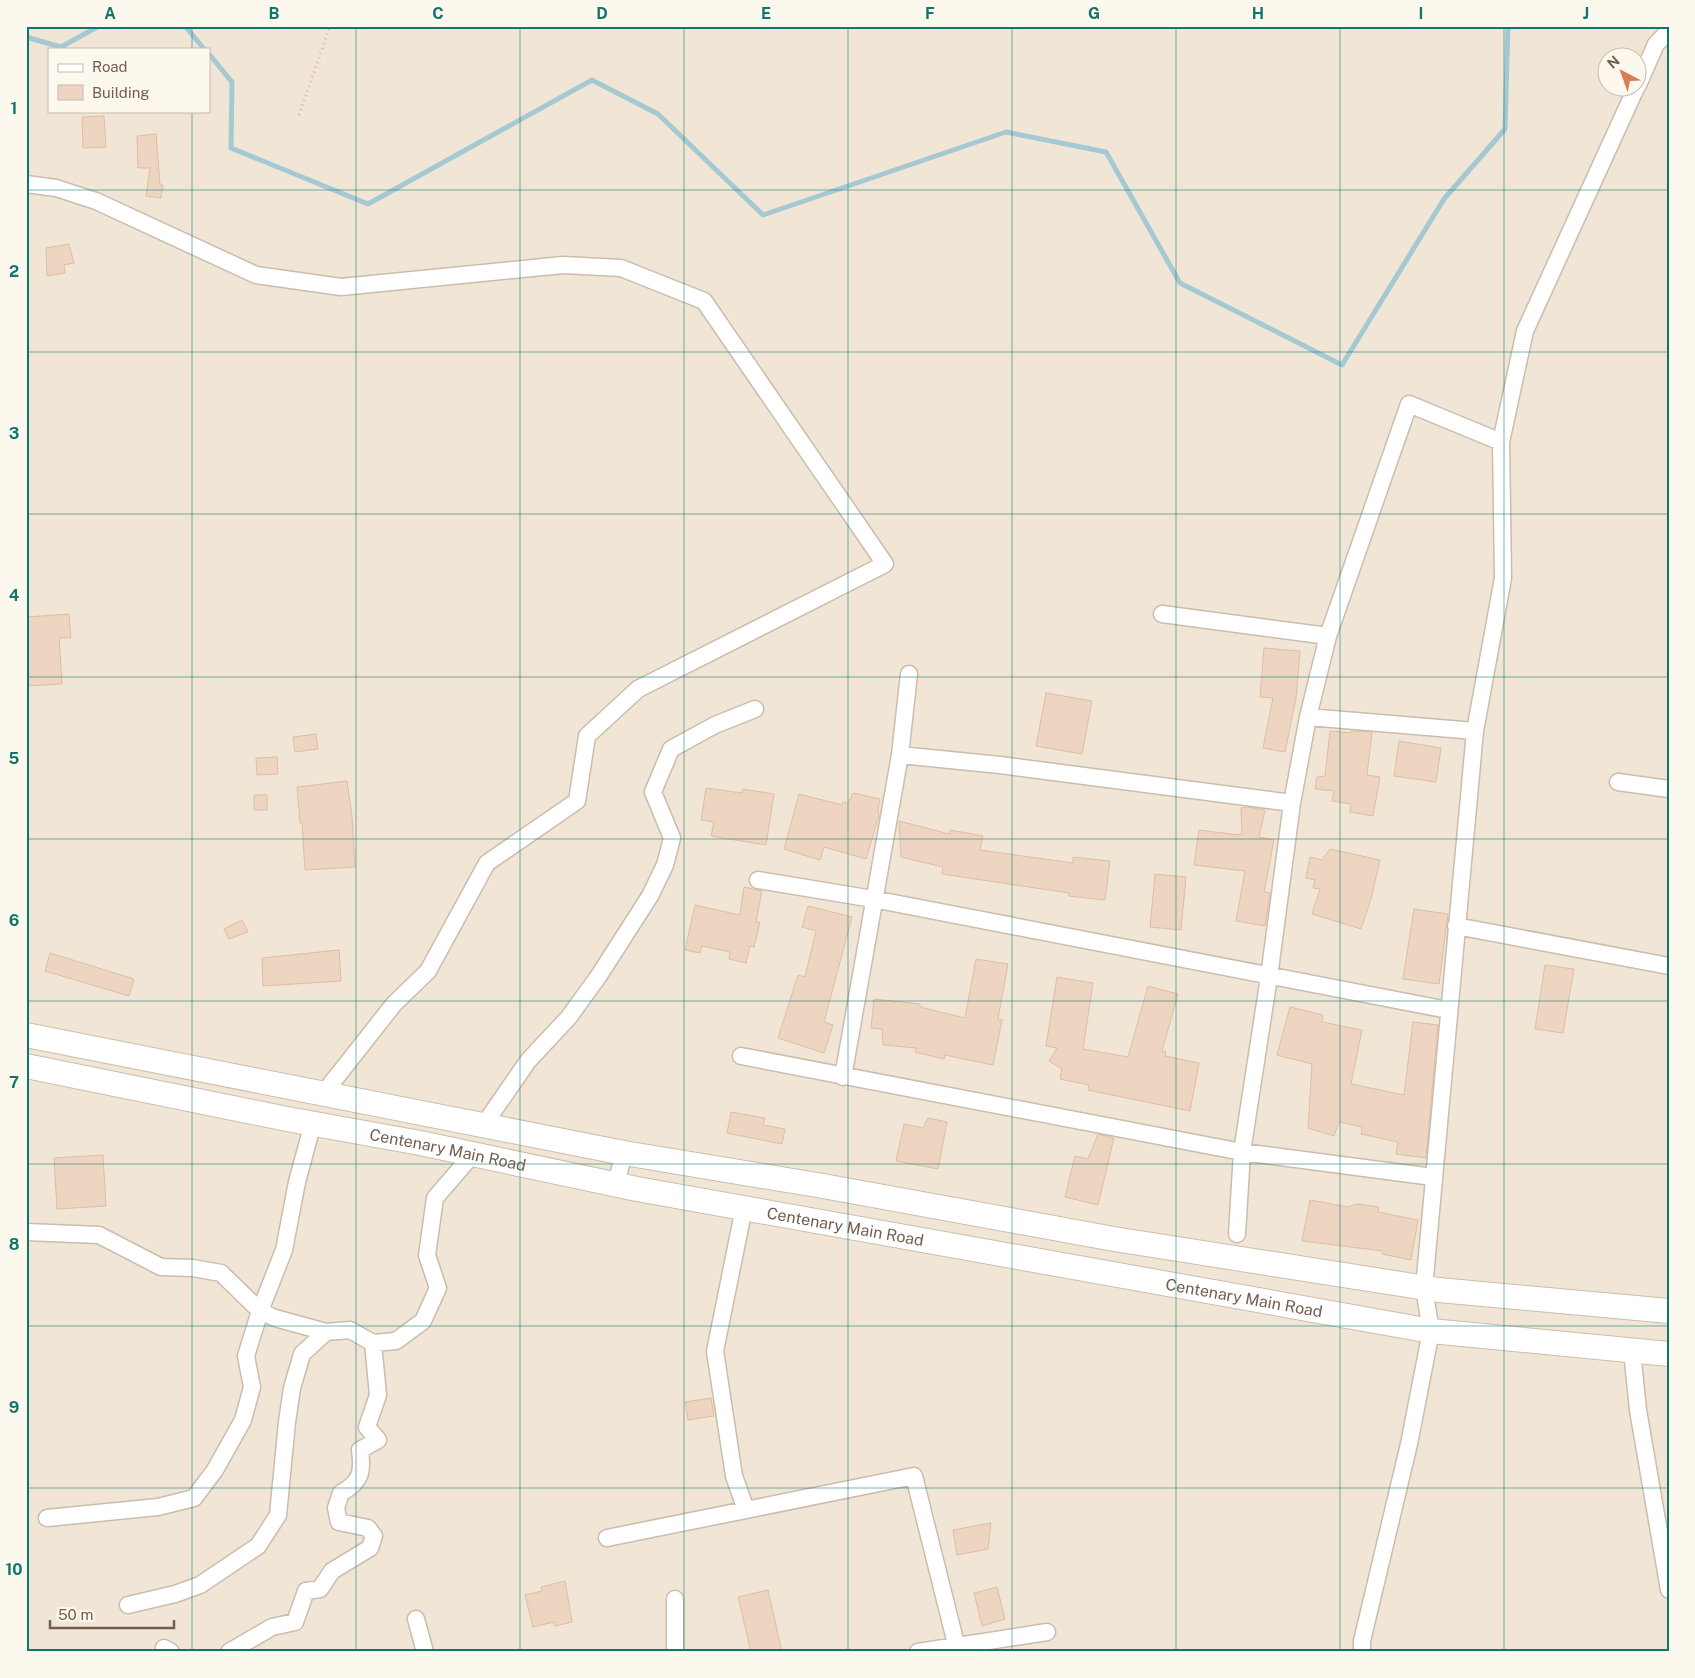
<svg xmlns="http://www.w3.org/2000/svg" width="1695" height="1678" font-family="'Public Sans',sans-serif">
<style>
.residential{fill:#f1e6d6;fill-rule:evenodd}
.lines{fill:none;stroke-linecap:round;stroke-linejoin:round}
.stream{stroke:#a5c9d3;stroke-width:5}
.building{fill:#edd5c1;stroke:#debda3}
.street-casing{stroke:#cbbcae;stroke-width:19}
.secondary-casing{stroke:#cebdac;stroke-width:26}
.path{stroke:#d2b9a4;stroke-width:3;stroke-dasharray:1 4;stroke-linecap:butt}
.street{stroke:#fff;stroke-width:16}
.secondary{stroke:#fff;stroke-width:24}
.grid{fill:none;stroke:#0f766e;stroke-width:1;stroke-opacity:0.55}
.labels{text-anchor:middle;stroke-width:4;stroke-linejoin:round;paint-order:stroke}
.street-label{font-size:16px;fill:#725d4e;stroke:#fdf8ed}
.neatline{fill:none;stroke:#0f766e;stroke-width:2}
.grid-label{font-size:16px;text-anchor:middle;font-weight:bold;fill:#0f766e}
</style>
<rect width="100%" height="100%" fill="#faf4e7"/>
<path class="residential" d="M26,26H1669V1652H26ZM49,49H209V111H49ZM1608,58H1638V88H1608Z"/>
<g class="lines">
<path class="stream" d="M185,26L204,49
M26,37L61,47L99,26
M209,54L232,82L231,148L368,204L592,80L658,114L763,215L1006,132L1106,152L1180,283L1342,365L1444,199L1505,129L1508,26"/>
</g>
<path class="building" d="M104,116L106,147L83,148L82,117Z
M156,134L160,185H163L161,198L146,196L150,168H138L137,136Z
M69,244L74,263L64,265L65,273L47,276L46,248Z
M69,614L71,638H59L62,684L26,686V617Z
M1264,648L1300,651L1296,698L1285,752L1263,748L1273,698L1260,697Z
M1046,693L1092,701L1082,754L1036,746Z
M1330,731L1351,733V731L1372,732L1367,775L1380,777L1373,816L1350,812L1351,804L1332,801L1334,791L1315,789L1317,777L1325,776Z
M316,734L318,749L295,752L293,737Z
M1399,741L1441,748L1436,782L1394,776Z
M277,757L278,774L257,775L256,758Z
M347,781L352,816L355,867L305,870L302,823H300L297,787Z
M706,788L742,793L743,789L774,794L766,845L711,836L714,822L701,820Z
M853,793L880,799L878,811L879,815L866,859L824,847L820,860L784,849L799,794L842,805L843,802L848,803Z
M254,795H267V810H254Z
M1248,807L1265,810L1259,837L1274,840L1264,892L1270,893L1265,926L1236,921L1245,871L1194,865L1199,830L1239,835L1242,834L1241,808Z
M899,821L949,834L950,830L983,836L980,850L1073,863V857L1110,861L1105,900L1069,896V893L942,874L943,867L901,857Z
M1330,849L1380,860L1371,899L1361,929L1312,914L1320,889L1313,888L1315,880L1306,878L1310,857L1322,860Z
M1155,874L1186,877L1181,930L1150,927Z
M744,887L762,891L756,922H760L754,947L750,946L746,963L729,959L730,952L702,946L700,953L685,950L695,905L740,915Z
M808,906L852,917L824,1022L833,1025L824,1053L778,1038L798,975L805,977L816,931L802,927Z
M1414,909L1448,914L1439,984L1403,979Z
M242,920L248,932L229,939L224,929Z
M339,950L341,981L263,986L262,958Z
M50,953L134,979L129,996L45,971Z
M976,959L1008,964L998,1019L1002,1020L993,1065L945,1055L944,1059L915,1052L916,1048L883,1045L882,1029L871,1028L874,999L920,1004V1007L965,1018Z
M1545,965L1574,969L1563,1033L1535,1029Z
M1057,977L1093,983L1083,1049L1128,1057L1148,986L1178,994L1162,1051L1166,1052L1165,1056L1199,1063L1190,1111L1088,1090L1089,1085L1060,1079L1062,1069L1049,1061L1057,1048L1046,1046Z
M1290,1007L1323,1015L1322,1022L1362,1030L1351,1084L1404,1095L1413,1022L1438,1025L1426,1158L1396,1154L1398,1142L1361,1134L1362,1127L1339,1122L1334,1136L1308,1128L1312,1064L1277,1055Z
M731,1112L765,1118L763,1125L785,1129L782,1144L727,1133Z
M928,1118L947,1122L938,1169L896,1161L904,1124L923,1128Z
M1098,1134L1114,1138L1098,1205L1065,1197L1075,1156L1088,1159Z
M103,1155L106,1206L57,1209L54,1158Z
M1310,1200L1348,1207L1357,1204L1379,1207L1378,1212L1418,1220L1411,1260L1382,1254L1383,1251L1302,1241Z
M711,1398L714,1416L688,1420L685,1402Z
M991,1523L988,1549L957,1555L953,1530Z
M565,1581L572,1622L555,1626L554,1622L533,1627L525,1595L542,1591L541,1587Z
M997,1587L1005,1619L982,1626L974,1593Z
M768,1590L782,1652H751L738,1597Z"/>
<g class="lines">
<g class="street-casing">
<path id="street" d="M1638,85L1656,44L1669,31
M26,184L56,188L96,201L256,275L341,287L563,265L621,268L704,301L885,564L638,689L587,736L577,801L487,863L428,971L394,1004L323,1094
M1162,614L1328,636
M1308,717L1475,731
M900,755L1000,765L1292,803
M1618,782L1669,789
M758,880L873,899L1448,1010
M1456,926L1669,966
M741,1056L1242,1152L1433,1177
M843,1077L900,755L909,674
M483,1126L528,1061L569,1017L598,977L650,896L665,865L672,838L653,792L671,749L715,725L755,709
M616,1184L624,1153
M744,1208L715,1351L734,1476L746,1510
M26,1232L99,1235L161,1267L193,1268L221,1273L260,1311L275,1318L326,1332
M1237,1234L1242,1152L1269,977L1292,803L1308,717L1328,636L1409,404L1501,442
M1632,1351L1638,1410L1669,1590
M47,1518L158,1507L194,1498L215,1470L243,1420L252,1387L246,1356L260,1311L284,1250L297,1182L313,1123
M607,1538L914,1476L958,1652
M675,1599V1652
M128,1605L175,1594L200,1585L258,1546L278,1515L287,1422L292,1388L302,1354L326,1332L350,1330L373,1343L396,1341L423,1321L438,1288L427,1255L435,1198L473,1154
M416,1619L425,1652
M164,1648L171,1652
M229,1652L272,1627L295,1622L306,1591L320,1589L332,1571L370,1548L374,1536L368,1528L339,1522L336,1508L341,1493C361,1482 363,1472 360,1450L378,1440L367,1427L378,1395L373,1343
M918,1652L1047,1632
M1362,1652V1641L1409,1444L1431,1331L1424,1288L1475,731L1503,578L1501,442L1525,331L1636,88"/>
</g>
<g class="secondary-casing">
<g id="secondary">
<path d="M26,1035L624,1153L823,1186L1114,1239L1439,1290L1669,1311"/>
<path id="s1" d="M26,1066L287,1119L420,1143L637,1189L1431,1331L1669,1354"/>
</g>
</g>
<path class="path" d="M299,115L330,26"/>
<use href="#street" class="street"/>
<use href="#secondary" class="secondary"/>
</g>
<path class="grid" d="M192,26V49M356,26V1652M520,26V1652M684,26V1652M848,26V1652M1012,26V1652M1176,26V1652M1340,26V1652M1504,26V1652M192,111V1652M26,190H1669M26,352H1669M26,514H1669M26,677H1669M26,839H1669M26,1001H1669M26,1164H1669M26,1326H1669M26,1488H1669"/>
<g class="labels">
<g class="street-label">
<text dy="6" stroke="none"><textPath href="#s1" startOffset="430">Centenary Main Road</textPath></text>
<text dy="6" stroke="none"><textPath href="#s1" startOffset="835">Centenary Main Road</textPath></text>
<text dy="6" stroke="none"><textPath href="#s1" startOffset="1240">Centenary Main Road</textPath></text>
</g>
</g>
<rect width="1695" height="1678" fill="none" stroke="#fdf8ed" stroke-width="55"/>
<rect x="48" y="48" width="162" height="65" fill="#fdf8ed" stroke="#c5baad"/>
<rect x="58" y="64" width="25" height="8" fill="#ffffff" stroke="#c5baad"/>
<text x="92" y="72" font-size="15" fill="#725d4e">Road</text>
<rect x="58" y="85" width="25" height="15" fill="#edd5c1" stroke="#c5baad"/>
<text x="92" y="98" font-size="15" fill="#725d4e">Building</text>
<g transform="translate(1622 72) rotate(319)"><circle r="24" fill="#fdf8ed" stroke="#c5baad"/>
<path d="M0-4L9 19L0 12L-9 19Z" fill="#d97c58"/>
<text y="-8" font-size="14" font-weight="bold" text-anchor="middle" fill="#725d4e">N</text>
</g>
<path d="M50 1620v8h124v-8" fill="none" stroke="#725d4e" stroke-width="2.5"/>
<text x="58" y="1620" font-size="15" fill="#725d4e" stroke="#fdf8ed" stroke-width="4" paint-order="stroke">50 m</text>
<rect x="28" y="28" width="1640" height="1622" class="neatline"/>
<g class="grid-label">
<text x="110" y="19">A</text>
<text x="274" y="19">B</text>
<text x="438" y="19">C</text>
<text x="602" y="19">D</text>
<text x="766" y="19">E</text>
<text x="930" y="19">F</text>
<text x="1094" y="19">G</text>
<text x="1258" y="19">H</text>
<text x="1421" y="19">I</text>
<text x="1586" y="19">J</text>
<text x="14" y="114">1</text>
<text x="14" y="277">2</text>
<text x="14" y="439">3</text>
<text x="14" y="601">4</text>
<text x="14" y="764">5</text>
<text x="14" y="926">6</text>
<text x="14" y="1088">7</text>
<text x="14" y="1250">8</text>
<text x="14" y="1413">9</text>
<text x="14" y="1575">10</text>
</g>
</svg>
